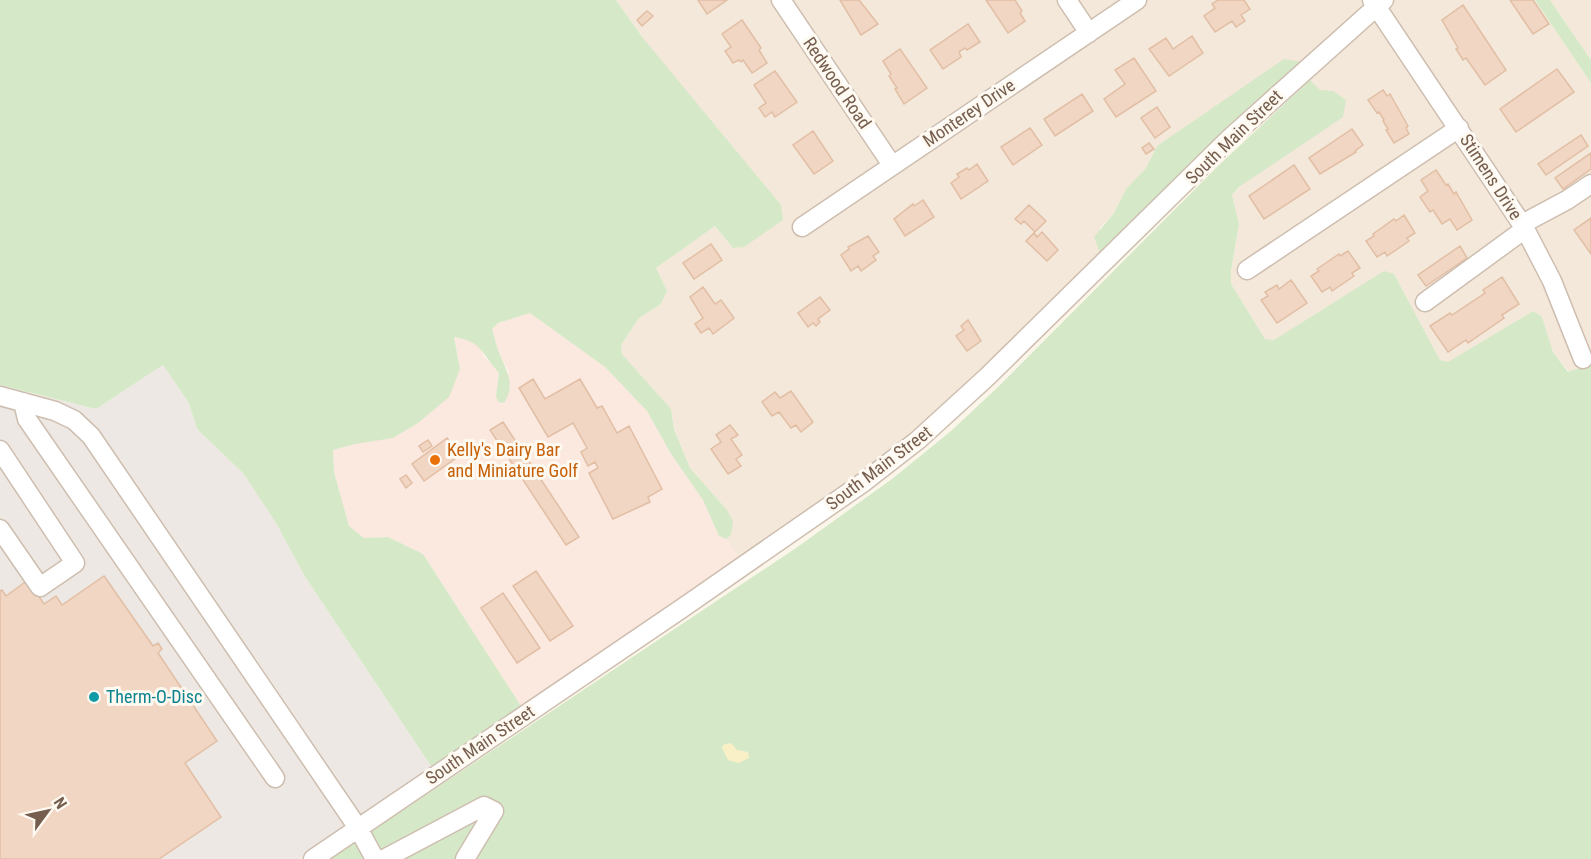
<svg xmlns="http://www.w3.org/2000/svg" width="1591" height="859" font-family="'Roboto Condensed',sans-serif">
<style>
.residential{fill:#f3e8d9}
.commercial{fill:#fbe8df}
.industrial{fill:#ede8e3}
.green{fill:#d5e9c8}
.sand{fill:#f9f0c7}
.building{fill:#f0d6c3;stroke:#e2bea4;stroke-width:1.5}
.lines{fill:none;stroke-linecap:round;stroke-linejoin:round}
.minor-casing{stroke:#cebeb0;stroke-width:21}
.minor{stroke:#fff;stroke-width:18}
.food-dot{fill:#e8710a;stroke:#fef9f1;stroke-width:2}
.culture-dot{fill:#0f9aa8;stroke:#fef9f1;stroke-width:2}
.labels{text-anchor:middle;stroke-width:6;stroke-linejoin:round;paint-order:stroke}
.street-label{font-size:18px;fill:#765e4e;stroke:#fef9f1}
.food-label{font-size:18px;fill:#c56008;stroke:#fef9f1;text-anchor:start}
.culture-label{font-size:18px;fill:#0d838f;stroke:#fef9f1;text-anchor:start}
</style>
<rect width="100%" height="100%" fill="#fcf6ea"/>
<path class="residential" d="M616,0H1535L1591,83V364L1569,372L1553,352L1542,317L1533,311L1448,363L1440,360L1394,274L1274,340L1265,339L1231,284V271L1239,224L1232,195L1333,91H1320L1310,80L1302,62L1157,146L1146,168L1126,189L1114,213L1100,228L1102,258L930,424L740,559L726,539L731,535L727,510L690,468L674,428L671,409L622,354L621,345L639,318L661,304L667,291L656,268L715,226L733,248L642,37Z
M1550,0H1591V60Z"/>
<path class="commercial" d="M530,313L605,367L647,411L671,454L703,500L719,536L726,539L740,559L521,706L423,554L388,537L364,538L349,526L334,472L333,450L355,444L460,369L454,336L470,340L479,345L484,356L499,373L496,396L509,372L500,356L492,329L498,323Z"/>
<path class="industrial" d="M163,365L189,403L197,429L243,473L276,523L304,575L433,769L300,859H0V385L96,409Z"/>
<path class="green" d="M0,0H616L642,37L781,205L783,220L744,247L733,248L715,226L656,268L667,291L661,304L639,318L621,345L622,354L671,409L674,429L690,468L727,510L733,521L731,535L726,539L719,536L703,500L671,454L647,411L605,367L530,313L498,323L492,329C495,338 497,349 501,357C508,374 515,386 504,403L498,402L496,396L499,373C481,353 483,342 454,337L460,369L449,397L418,423L393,438L355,444L333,450L334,472L349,526L364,538L388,537L423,554L521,706L433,769L304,575L276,523L243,473L197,429L189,403L163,365L96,409L0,385Z
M1535,0H1550L1591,60V83Z
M1284,59L1302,62L1102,258L1094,237L1114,213L1126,189L1146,168L1157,146Z
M1310,80L1320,90L1333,91L1346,100L1343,117L1239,187L1232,195L1239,224L1231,271V284L1265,339L1274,340L1384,271L1394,274L1440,360L1448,362L1533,311L1542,317L1553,352L1568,372L1591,364V859H330L796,548L892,479L951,431L997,388L1219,165Z"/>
<path class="sand" d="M731,743L737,750L748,752L749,758L739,763L728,760L722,748L723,745Z"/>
<path class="building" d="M698,0H727L707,14Z
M840,0H859L878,24L861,35Z
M986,0H1015L1022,11L1020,13L1025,21L1008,33Z
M1218,0H1244L1250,9L1241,15L1245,21L1236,27L1232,21L1215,32L1204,16L1215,8L1212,4Z
M1510,0H1533L1549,24L1533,34Z
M1463,5L1506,70L1485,85L1466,58L1463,60L1456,49L1458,48L1442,20Z
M647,11L653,16L642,26L637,20Z
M742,20L761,48L759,50L767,63L752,73L743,60L741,62L739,60L733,63L725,51L731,47L722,34Z
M968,24L980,42L967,50L965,48L959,52L961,57L943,69L930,50Z
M1192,36L1203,53L1169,76L1149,49L1166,38L1173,49Z
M900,49L927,88L904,104L895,89L897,88L889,76L891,74L883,61Z
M1134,58L1156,91L1116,117L1104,99L1125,84L1115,70Z
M1557,69L1574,92L1516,132L1500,109Z
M775,71L797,102L775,117L772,112L765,117L759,108L766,103L754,85Z
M1383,90L1387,96L1390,94L1408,126L1406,128L1409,134L1394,143L1386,130L1388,129L1383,121L1384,120L1379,112L1377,113L1368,100Z
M1082,94L1093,111L1055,136L1044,119Z
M1157,107L1170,127L1155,138L1141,118Z
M1030,128L1042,145L1013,165L1001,147Z
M1352,129L1363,145L1355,151L1356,152L1320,174L1309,158Z
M813,131L833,161L814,174L793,145Z
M1581,135L1588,146L1546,175L1538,164Z
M1149,143L1154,149L1146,154L1142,148Z
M1591,153V169L1563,189L1555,178Z
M977,164L988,181L961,199L951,183L959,177L957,174L967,168L969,170Z
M1294,165L1310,189L1264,219L1249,196Z
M1436,170L1446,185L1448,184L1454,194L1456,192L1472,220L1457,230L1450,219L1442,224L1433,210L1430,212L1420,197L1428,191L1421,180Z
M923,200L934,217L905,236L894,219L913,204L914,206Z
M1029,205L1046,221L1035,232L1024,221L1021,224L1015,219Z
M1404,215L1415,233L1407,238L1409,241L1387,256L1385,252L1377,257L1366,241L1374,236L1373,234L1394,219L1396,221Z
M1591,218V254L1574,230Z
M1042,232L1058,250L1047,261L1026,241L1034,233L1037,237Z
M868,236L879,252L873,256L876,260L861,271L858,266L851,271L841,255L849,249L848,247Z
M711,244L722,260L694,279L683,263Z
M1460,246L1467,258L1426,286L1418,275Z
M1348,251L1360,268L1352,273L1354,276L1332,291L1330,287L1322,292L1311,276L1319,271L1317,269L1339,254L1340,256Z
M1502,277L1519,304L1502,315L1504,318L1468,343L1466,340L1448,352L1430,326L1450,313L1452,315L1485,293L1483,290Z
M1291,280L1307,303L1277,323L1261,300L1268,296L1265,292L1277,285L1279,289Z
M703,287L715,304L721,300L734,318L713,334L709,328L701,333L695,324L703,318L690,297Z
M820,297L830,310L818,319L820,322L816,326L813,323L808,327L798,313Z
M968,320L981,341L967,351L956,336L964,330L961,326Z
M533,379L545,399L580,379L597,408L602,406L617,433L629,426L662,489L648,497L650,502L613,519L589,473L598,468L595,462L588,466L581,452L587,448L573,423L548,437L519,388Z
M791,391L813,422L801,432L796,425L791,428L779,412L772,416L762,402L775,392L780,398Z
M503,422L579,537L566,545L490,430Z
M730,425L738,435L731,439L742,455L736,459L741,466L728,474L711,449L721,442L716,435Z
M447,438L459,456L424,481L412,464Z
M428,440L432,446L423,452L419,446Z
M406,475L412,483L406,488L400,479Z
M536,571L573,626L550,641L513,586Z
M104,576L153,646L158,643L162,649L158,653L217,741L185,763L221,817L159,859H0V591L2,590L6,596L28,580L44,604L56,596L62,605Z
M503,593L540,648L517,663L481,608Z"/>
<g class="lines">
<g class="minor-casing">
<path id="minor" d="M781,0L892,165
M1067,0L1089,33
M1372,0L1525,229L1552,281L1583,359
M1522,224L1567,200L1591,184
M802,227L1137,0
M1247,270L1459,128
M1425,302L1525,229
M0,396L55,411L74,420L91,436L358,828L375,859
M23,402L27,419L275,778
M0,450L75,563L40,587L0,529
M313,859L681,609L864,482L918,440L987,377L1230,138L1384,0
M384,859L484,806L494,811L465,859"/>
</g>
<use href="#minor" class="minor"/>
</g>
<circle class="food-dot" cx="435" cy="460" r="6"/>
<circle class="culture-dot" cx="94" cy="697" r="6"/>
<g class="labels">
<g class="street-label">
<text transform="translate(837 83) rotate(56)" y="6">Redwood Road</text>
<text transform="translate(969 113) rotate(-34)" y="6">Monterey Drive</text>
<text transform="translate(1234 137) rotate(-44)" y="6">South Main Street</text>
<text transform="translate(1491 177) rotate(57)" y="6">Stimens Drive</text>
<text transform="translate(879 468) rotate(-37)" y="6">South Main Street</text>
<text transform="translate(480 745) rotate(-34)" y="6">South Main Street</text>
</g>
<g class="food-label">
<text x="447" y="456">Kelly's Dairy Bar<tspan x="447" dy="21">and Miniature Golf</tspan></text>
</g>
<g class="culture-label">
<text x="106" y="703">Therm-O-Disc</text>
</g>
</g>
<g transform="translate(48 811) rotate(57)" stroke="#fef9f1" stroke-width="4.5" paint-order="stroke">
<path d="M0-4.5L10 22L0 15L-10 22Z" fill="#765e4e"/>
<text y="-9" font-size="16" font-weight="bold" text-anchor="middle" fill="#765e4e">N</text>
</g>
</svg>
